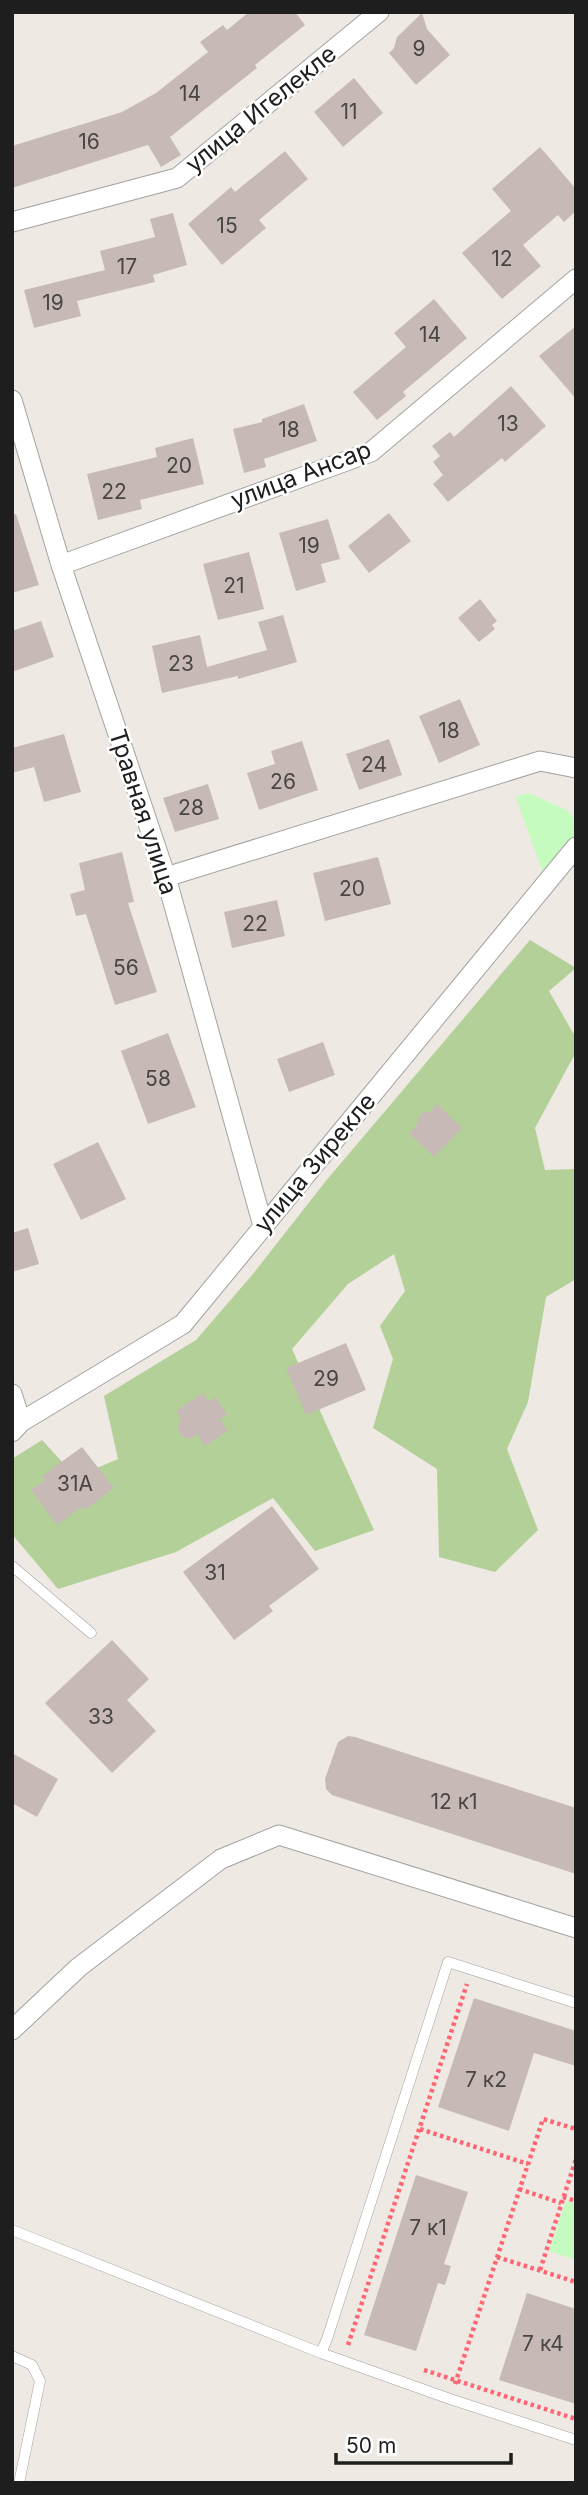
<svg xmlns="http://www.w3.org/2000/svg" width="588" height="2495" font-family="Inter,sans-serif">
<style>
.forest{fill:#b2d097}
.park{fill:#c5fbbe}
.building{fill:#c7bab6}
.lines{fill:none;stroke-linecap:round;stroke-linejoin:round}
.service-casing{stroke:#a2a2a2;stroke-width:11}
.minor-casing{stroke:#a2a2a2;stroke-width:21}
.path{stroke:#fe6673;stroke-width:4.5;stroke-dasharray:3.5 3.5;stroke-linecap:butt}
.service{stroke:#fff;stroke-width:10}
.minor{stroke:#fff;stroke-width:19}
.labels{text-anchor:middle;stroke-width:5;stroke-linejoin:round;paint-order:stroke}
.number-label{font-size:21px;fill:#484544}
.street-label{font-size:24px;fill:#1e1e1e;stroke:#fff}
</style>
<rect width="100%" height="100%" fill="#efe9e3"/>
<path class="forest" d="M530,940L576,968L549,991L576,1038V1052L535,1128L545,1170L576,1169V1279L546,1297L528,1402L507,1449L538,1530L495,1572L439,1557L437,1469L373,1428L393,1359L380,1326L405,1291L394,1254L348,1284L292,1349L374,1530L315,1551L273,1498L176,1552L58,1589L12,1534V1459L42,1440L76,1477L118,1459L104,1396L196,1340L253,1274L325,1182Z"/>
<path class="park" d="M528,793L567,810L576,822V840L542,871L516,797Z
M566,2201L576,2204V2260L549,2251Z"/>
<path class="building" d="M249,12H295L305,25L255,65L257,68L170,137L181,155L161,167L148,145L12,188V146L122,112L156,93L208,52L200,42L223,25L227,30Z
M422,13L427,29L450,55L416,85L389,53L394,48L397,37Z
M354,78L383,113L343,147L314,112Z
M540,147L576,189V211L564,222L558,215L523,245L541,266L502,299L462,253L511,211L492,189Z
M285,151L308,179L259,220L266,228L222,265L188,224L231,187L235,192Z
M173,213L187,265L153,275L155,282L77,301L81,316L34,328L24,290L105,270L100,251L155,237L150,219Z
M434,299L467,338L403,392L406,396L377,420L353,392L406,347L394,333Z
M576,326V399L539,356Z
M511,386L546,426L505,462L502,458L448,502L433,484L443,475L433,462L440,456L432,446L450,432L454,437Z
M304,404L317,441L264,459L266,467L244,473L233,429L262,422V419Z
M193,438L204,484L140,500L142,509L98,520L87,474L157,457L155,448Z
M389,513L411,541L369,573L348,546Z
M16,514L39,585L12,593V515Z
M328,519L340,559L321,564L326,582L296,591L279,533Z
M249,552L264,609L218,620L203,564Z
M480,599L497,621L492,625L495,629L479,642L458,618Z
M283,615L297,662L238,679V676L162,693L152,646L200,635L207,667L267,650L258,622Z
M41,621L54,657L12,672V631Z
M460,699L480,745L439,763L419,716Z
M64,734L81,792L44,802L34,767L12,773V748Z
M389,739L402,775L359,790L346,754Z
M302,741L318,790L259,810L247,773L275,764L271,751Z
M208,784L219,819L175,832L163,798Z
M122,852L134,902L128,903L157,992L115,1005L86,914L76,916L70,894L85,890L79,863Z
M378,857L391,904L325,921L313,873Z
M277,900L285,936L232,948L224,912Z
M168,1033L196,1107L148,1124L121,1051Z
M323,1042L335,1075L289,1092L277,1059Z
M437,1104L462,1128L434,1157L409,1133L417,1125V1119L423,1112H430Z
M98,1142L126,1199L81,1220L53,1164Z
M28,1228L39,1264L12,1272V1233Z
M346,1343L366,1390L306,1415L286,1368Z
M203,1393L208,1401L215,1397L227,1414L220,1419L228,1431L205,1446L197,1434L191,1439L183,1437L178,1430L179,1421L182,1420L176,1411Z
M82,1447L114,1488L85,1510L82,1507L57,1525L31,1490L45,1480L42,1476Z
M272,1506L319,1569L269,1606L273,1611L234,1640L183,1572Z
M112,1640L149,1679L127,1700L156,1731L112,1773L45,1703Z
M348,1736L355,1737L576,1808V1874L332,1795L326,1789L325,1779L338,1742Z
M12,1753L58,1779L37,1817L12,1803Z
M474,1998L576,2031V2066L534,2053L509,2131L438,2107Z
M416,2175L468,2192L444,2264L451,2266L445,2285L438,2283L416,2351L364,2335Z
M527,2293L576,2309V2404L499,2380Z"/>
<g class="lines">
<g class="service-casing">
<path id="service" d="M12,1566L91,1633
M12,2230L321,2353L450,2399L576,2440
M321,2353L327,2339L448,1962L576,2003
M12,2356L32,2365L40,2381L19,2483"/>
</g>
<g class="minor-casing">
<path id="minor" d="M12,222L177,178L379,12
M12,400L61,565L166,877L263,1226
M61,565L371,452L576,279
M166,877L540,761L576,768
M12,1394L21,1422
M12,1432L21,1422L183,1324L576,847
M12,2030L79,1967L221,1859L279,1835L576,1928"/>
</g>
<path class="path" d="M420,2129L528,2164
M519,2189L561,2203
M563,2197L576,2201
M497,2257L576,2282
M540,2270L576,2159
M348,2345L467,1984
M424,2370L576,2419
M455,2384L543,2119L576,2129"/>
<use href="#service" class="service"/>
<use href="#minor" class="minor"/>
</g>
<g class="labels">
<g class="number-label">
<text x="419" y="56">9</text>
<text x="190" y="101">14</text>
<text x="349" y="119">11</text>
<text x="89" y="149">16</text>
<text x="227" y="233">15</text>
<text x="502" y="266">12</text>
<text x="127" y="274">17</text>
<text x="53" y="310">19</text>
<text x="430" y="342">14</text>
<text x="508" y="431">13</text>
<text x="289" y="437">18</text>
<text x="179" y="473">20</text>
<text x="114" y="499">22</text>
<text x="309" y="553">19</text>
<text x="234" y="593">21</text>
<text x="181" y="671">23</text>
<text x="449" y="738">18</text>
<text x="374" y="772">24</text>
<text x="283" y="789">26</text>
<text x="191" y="815">28</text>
<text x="352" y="896">20</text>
<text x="255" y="931">22</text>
<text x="126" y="975">56</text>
<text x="158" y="1086">58</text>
<text x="326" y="1386">29</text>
<text x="75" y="1491">31А</text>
<text x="215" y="1580">31</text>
<text x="101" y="1724">33</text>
<text x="454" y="1809">12 к1</text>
<text x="486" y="2087">7 к2</text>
<text x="428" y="2235">7 к1</text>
<text x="543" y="2351">7 к4</text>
</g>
<g class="street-label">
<text transform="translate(261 109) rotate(-39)" y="8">улица Игелекле</text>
<text transform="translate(301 475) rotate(-21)" y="8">улица Ансар</text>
<text transform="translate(143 812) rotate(72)" y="8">Травная улица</text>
<text transform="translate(315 1163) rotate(-50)" y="8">улица Зирекле</text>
</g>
</g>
<rect width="588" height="2495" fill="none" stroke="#1e1e1e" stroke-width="28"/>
<path d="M336 2453v10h175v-10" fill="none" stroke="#1e1e1e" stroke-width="3.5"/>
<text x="346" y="2453" font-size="21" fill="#1e1e1e" stroke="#ffffff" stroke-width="5" paint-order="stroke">50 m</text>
</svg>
